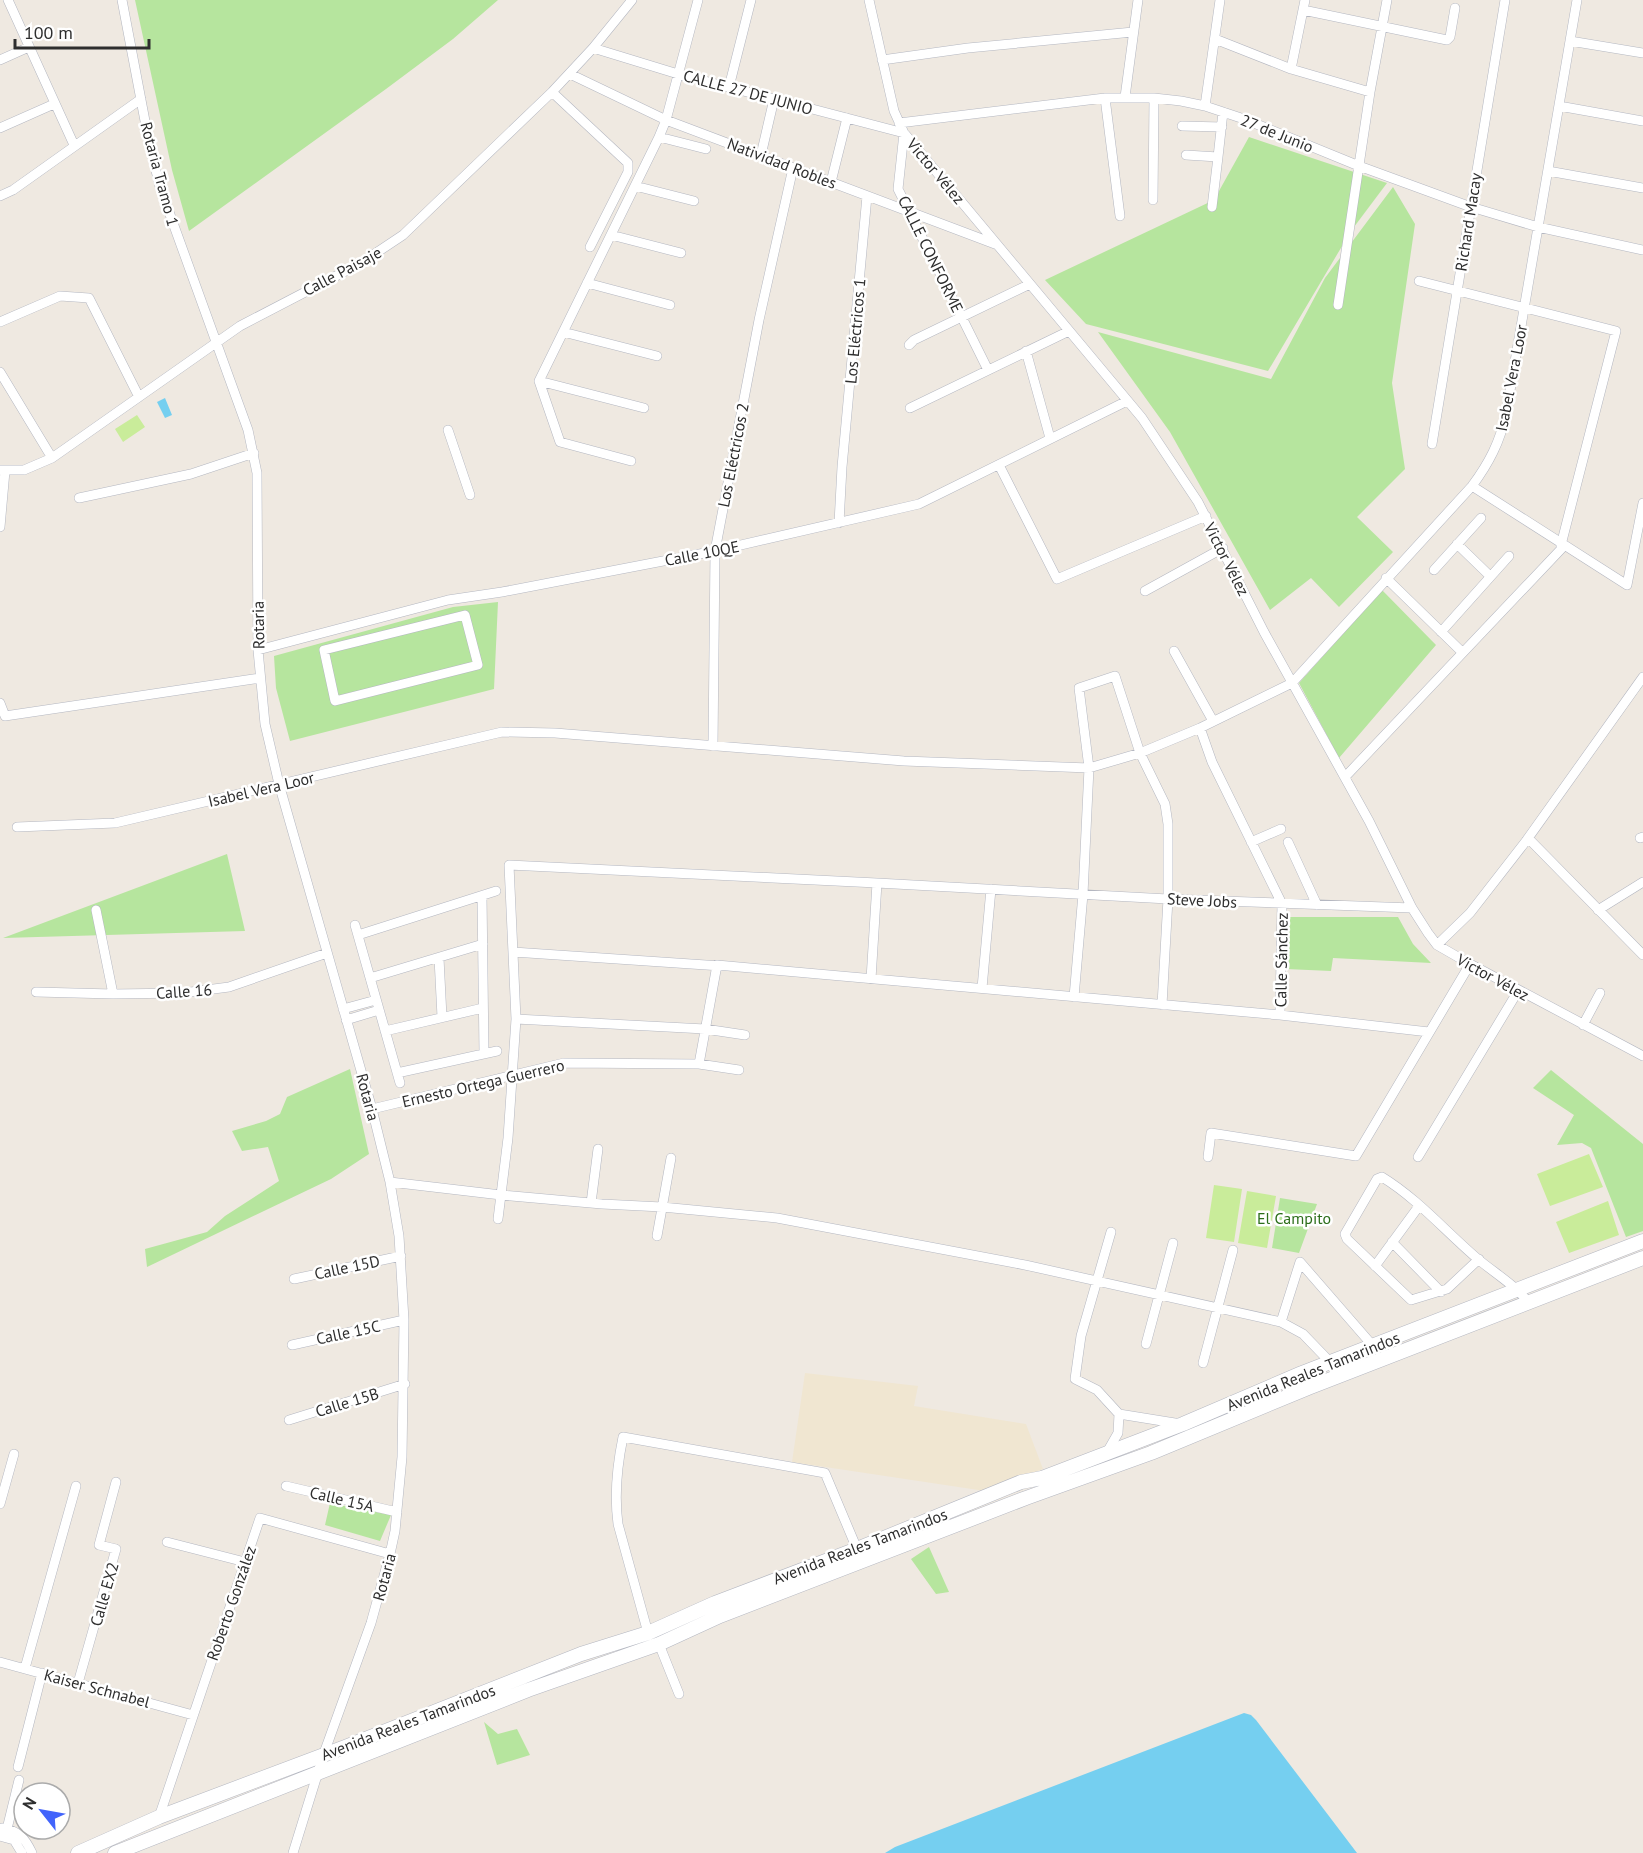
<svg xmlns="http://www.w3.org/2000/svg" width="1643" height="1853" font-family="'PT Sans',sans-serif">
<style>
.education{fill:#f0e6d1}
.green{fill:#b6e59e}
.pitch{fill:#c9ec9a}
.water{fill:#75cff0}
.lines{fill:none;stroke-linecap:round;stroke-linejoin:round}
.minor-casing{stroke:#b4b7c1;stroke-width:10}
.secondary-casing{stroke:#b4b7c1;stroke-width:15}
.minor{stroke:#fff;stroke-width:9}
.secondary{stroke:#fff;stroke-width:14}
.labels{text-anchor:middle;stroke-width:5;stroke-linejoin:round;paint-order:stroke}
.street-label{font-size:16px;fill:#2e2e2e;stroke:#fff}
.park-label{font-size:16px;fill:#2c6e1b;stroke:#fff}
</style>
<rect width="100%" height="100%" fill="#efe9e1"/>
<path class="education" d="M805,1373L918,1386L914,1406L1026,1424L1043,1469L985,1491L792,1462Z"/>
<path class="green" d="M135,0H498L453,39L386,89L189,231L172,170Z
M1249,137L1387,183L1351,231L1268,371L1086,324L1045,280L1214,200Z
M1393,187L1415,224L1392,383L1405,469L1357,517L1393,552L1339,607L1311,578L1270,610L1170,432L1098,332L1271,379L1325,278Z
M1382,590L1436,645L1339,758L1299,683Z
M498,602L494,689L290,741L276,688L274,656L453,607Z
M227,854L245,931L3,938Z
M1288,917H1398L1413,944L1431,963L1333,958L1331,971L1286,969Z
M350,1069L369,1154L331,1179L147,1267L145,1249L207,1232L225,1216L279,1181L268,1147L242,1151L232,1131L266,1121L280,1114L287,1097Z
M1551,1070L1643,1144V1231L1626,1237L1591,1148L1582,1143L1557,1145L1574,1115L1533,1088Z
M1280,1198L1317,1204L1299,1253L1272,1248Z
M330,1503L391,1515L380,1541L325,1525Z
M929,1547L949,1592L936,1594L911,1559Z
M484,1722L498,1734L517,1729L530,1755L497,1765Z"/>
<path class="pitch" d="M137,415L145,427L123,442L115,429Z
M1589,1154L1603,1187L1550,1206L1537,1174Z
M1214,1185L1242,1189L1234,1242L1206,1238Z
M1247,1191L1276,1196L1267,1248L1238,1243Z
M1608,1201L1619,1235L1569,1253L1556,1222Z"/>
<path class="water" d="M165,398L172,415L165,418L157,402Z
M1244,1713L1251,1715L1256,1720L1357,1853H885L895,1847Z"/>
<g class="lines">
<g class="minor-casing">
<path id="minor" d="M8,0L74,145
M122,0L149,142L160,187L248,430L257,473L258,650L265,724L279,784L372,1109L390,1182L399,1236L404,1320L402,1457L395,1531L390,1554L371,1623L323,1756L293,1853
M869,0L894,111L904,133L1142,418L1198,502L1264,632L1369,821L1412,908L1428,933L1437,945L1470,964L1643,1056
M1303,10L1447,40L1450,37L1455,8
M1215,39L1291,69L1370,92
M1570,41L1643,53
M593,48L678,74L904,133L898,189L988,370
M0,60L29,47
M882,60L968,48L1133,32
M1291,69L1305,0
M570,74L666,120L995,244
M729,87L751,0
M552,92L628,163V172L590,247
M1125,97L1138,0
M1105,98L1120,216
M1205,106L1220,0
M1559,106L1643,121
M899,123L1105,98H1154L1181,101L1205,106L1244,119L1359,166L1471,207L1538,227L1643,250
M1182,126L1222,127
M0,128L54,104
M659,137L706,149
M761,155L774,99
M1186,155L1218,157L1223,112
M1548,171L1643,188
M831,182L847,118
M635,186L694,201
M0,196L13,190L141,99
M1153,200L1154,98
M1212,207L1218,157
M611,235L681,253
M587,283L670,305
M1338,305L1370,92L1387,0
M0,322L60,296L89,298L139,397
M563,332L657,356
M909,345L914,340L1030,284
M1026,351L1050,438
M0,372L52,458
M539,381L644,408
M910,408L1069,331
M448,430L470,495
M1432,444L1505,0
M631,461L560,442L539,381L659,137L666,120L698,0
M999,465L1057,579L1206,516
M0,470H24L52,458L240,326L361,263L403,235L552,92L593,48L632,0
M1472,486L1627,585L1643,503
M79,498L191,474L254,453
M839,523L842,467L867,196
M0,527L5,471
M1457,544L1490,576
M1434,570L1481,518
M1386,578L1462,652
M1145,591L1223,548
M465,615L478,665L335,701L324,650Z
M1441,632L1509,556
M258,650L448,600L502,592L715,551L919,504L1127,401
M1174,651L1213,721
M0,703L5,716L260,678
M1200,728L1212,762L1282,904L1280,1015
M713,746L715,551L759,320L793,168
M1345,777L1564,546L1561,545L1616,331L1419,281
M17,827L115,823L502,732L555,733L904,761L1089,768L1140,753L1200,728L1292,683L1472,486C1489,463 1500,442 1506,414L1577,0
M1528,838L1643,955
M1640,838L1643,837
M1251,842L1281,829
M1288,842L1317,905
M482,896L484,1053
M96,910L113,994
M1598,910L1643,882
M355,925L400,1083
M358,935L496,891
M1437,945L1470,913L1526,841L1643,677
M513,952L721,966
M439,958L442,1017
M370,978L483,944
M871,979L877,883L1168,899L1412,908
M982,988L991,889
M36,992L113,994L183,993L229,987L327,953
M1074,997L1083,894L1089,768L1079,688L1115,676L1140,753L1165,804L1168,824V899L1162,1005
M343,1009L376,1000
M516,1019L705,1029L745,1035
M346,1020L379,1010
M1583,1025L1600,993
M385,1031L483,1008
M699,1064L717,965L1280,1015L1429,1032
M397,1073L497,1051
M372,1109L564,1063L699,1064L739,1070
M1208,1157L1211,1133L1356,1156L1470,964
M1418,1157L1518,991
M390,1182L501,1195L602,1204L662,1207L777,1218L1025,1265L1281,1322L1303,1334L1331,1363
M591,1203L598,1149
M498,1219L508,1138L516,1019L509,865L877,883
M657,1236L671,1158
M1392,1242L1441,1292
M1479,1259L1447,1289L1411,1300L1347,1239L1345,1234L1377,1179L1382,1177C1418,1199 1447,1233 1479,1260C1496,1274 1515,1285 1529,1303
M1300,1262L1373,1346
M1375,1266L1419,1206
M294,1279L401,1256
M1281,1322L1300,1262
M1146,1344L1173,1243
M292,1345L404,1320
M1203,1363L1233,1250
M1119,1414L1181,1424
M289,1420L405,1384
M1106,1454L1118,1433L1119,1414L1097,1390L1075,1379L1081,1336L1111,1232
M286,1486L397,1512
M0,1504L14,1454
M167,1542L245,1562
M648,1633L618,1524C614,1494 617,1466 623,1437L825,1473L857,1549
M659,1644L679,1694
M0,1662L193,1715
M25,1668L76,1486
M78,1683L116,1549L99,1545L116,1482
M18,1767L42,1673
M159,1817L260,1518L390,1554
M2,1828C19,1831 25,1838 32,1853
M0,1836L14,1840L22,1853
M5,1837L19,1780"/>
</g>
<g class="secondary-casing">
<path id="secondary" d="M78,1853L159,1817L345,1747L581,1654L648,1633L715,1603L857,1549L1021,1482L1042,1478L1183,1424L1302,1373L1643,1241
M115,1853L528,1690L659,1644L720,1616L1026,1498L1151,1453L1308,1388L1643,1258"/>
</g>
<use href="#minor" class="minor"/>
<use href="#secondary" class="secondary"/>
</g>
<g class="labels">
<g class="street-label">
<text transform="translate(748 92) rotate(15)" y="6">CALLE 27 DE JUNIO</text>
<text transform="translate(1277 133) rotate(22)" y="6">27 de Junio</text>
<text transform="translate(782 163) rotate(21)" y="6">Natividad Robles</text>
<text transform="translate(936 171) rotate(50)" y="6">Victor Vélez</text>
<text transform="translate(160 174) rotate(75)" y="6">Rotaria Tramo 1</text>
<text transform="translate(1468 222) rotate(-81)" y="6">Richard Macay</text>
<text transform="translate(931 254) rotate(64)" y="6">CALLE CONFORME</text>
<text transform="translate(342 271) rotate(-28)" y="6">Calle Paisaje</text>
<text transform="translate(855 331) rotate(-85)" y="6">Los Eléctricos 1</text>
<text transform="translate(1511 378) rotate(-79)" y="6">Isabel Vera Loor</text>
<text transform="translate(733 455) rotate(-79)" y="6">Los Eléctricos 2</text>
<text transform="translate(702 553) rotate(-11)" y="6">Calle 10QE</text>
<text transform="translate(1227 559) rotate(63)" y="6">Victor Vélez</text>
<text transform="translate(258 625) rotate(-91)" y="6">Rotaria</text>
<text transform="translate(261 789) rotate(-13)" y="6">Isabel Vera Loor</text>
<text transform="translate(1202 900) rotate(3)" y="6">Steve Jobs</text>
<text transform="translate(1281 960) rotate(-89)" y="6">Calle Sánchez</text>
<text transform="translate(1493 977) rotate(29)" y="6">Victor Vélez</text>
<text transform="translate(184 991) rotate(-4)" y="6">Calle 16</text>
<text transform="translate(483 1083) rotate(-13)" y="6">Ernesto Ortega Guerrero</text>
<text transform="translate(368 1097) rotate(75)" y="6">Rotaria</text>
<text transform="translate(347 1267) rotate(-12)" y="6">Calle 15D</text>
<text transform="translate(348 1332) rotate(-12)" y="6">Calle 15C</text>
<text transform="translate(1313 1371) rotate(-22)" y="6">Avenida Reales Tamarindos</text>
<text transform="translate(347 1402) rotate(-17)" y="6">Calle 15B</text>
<text transform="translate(342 1499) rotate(13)" y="6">Calle 15A</text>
<text transform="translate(860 1546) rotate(-21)" y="6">Avenida Reales Tamarindos</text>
<text transform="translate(384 1577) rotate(-75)" y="6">Rotaria</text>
<text transform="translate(104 1594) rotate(-74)" y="6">Calle EX2</text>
<text transform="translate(231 1603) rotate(-71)" y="6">Roberto González</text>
<text transform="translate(97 1688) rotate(15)" y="6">Kaiser Schnabel</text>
<text transform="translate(408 1722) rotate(-21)" y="6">Avenida Reales Tamarindos</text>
</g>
<g class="park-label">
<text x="1294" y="1224">El Campito</text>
</g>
</g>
<g transform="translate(42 1811) rotate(301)"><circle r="28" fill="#ffffff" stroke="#ababab" stroke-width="1.5"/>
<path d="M0-4.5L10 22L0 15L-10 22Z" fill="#4264fb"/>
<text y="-9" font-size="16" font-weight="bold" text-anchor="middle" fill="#2e2e2e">N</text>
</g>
<path d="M15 39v9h134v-9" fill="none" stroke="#2e2e2e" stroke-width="3"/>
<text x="24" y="39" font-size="18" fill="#2e2e2e" stroke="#ffffff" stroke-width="4.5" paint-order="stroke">100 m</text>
</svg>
